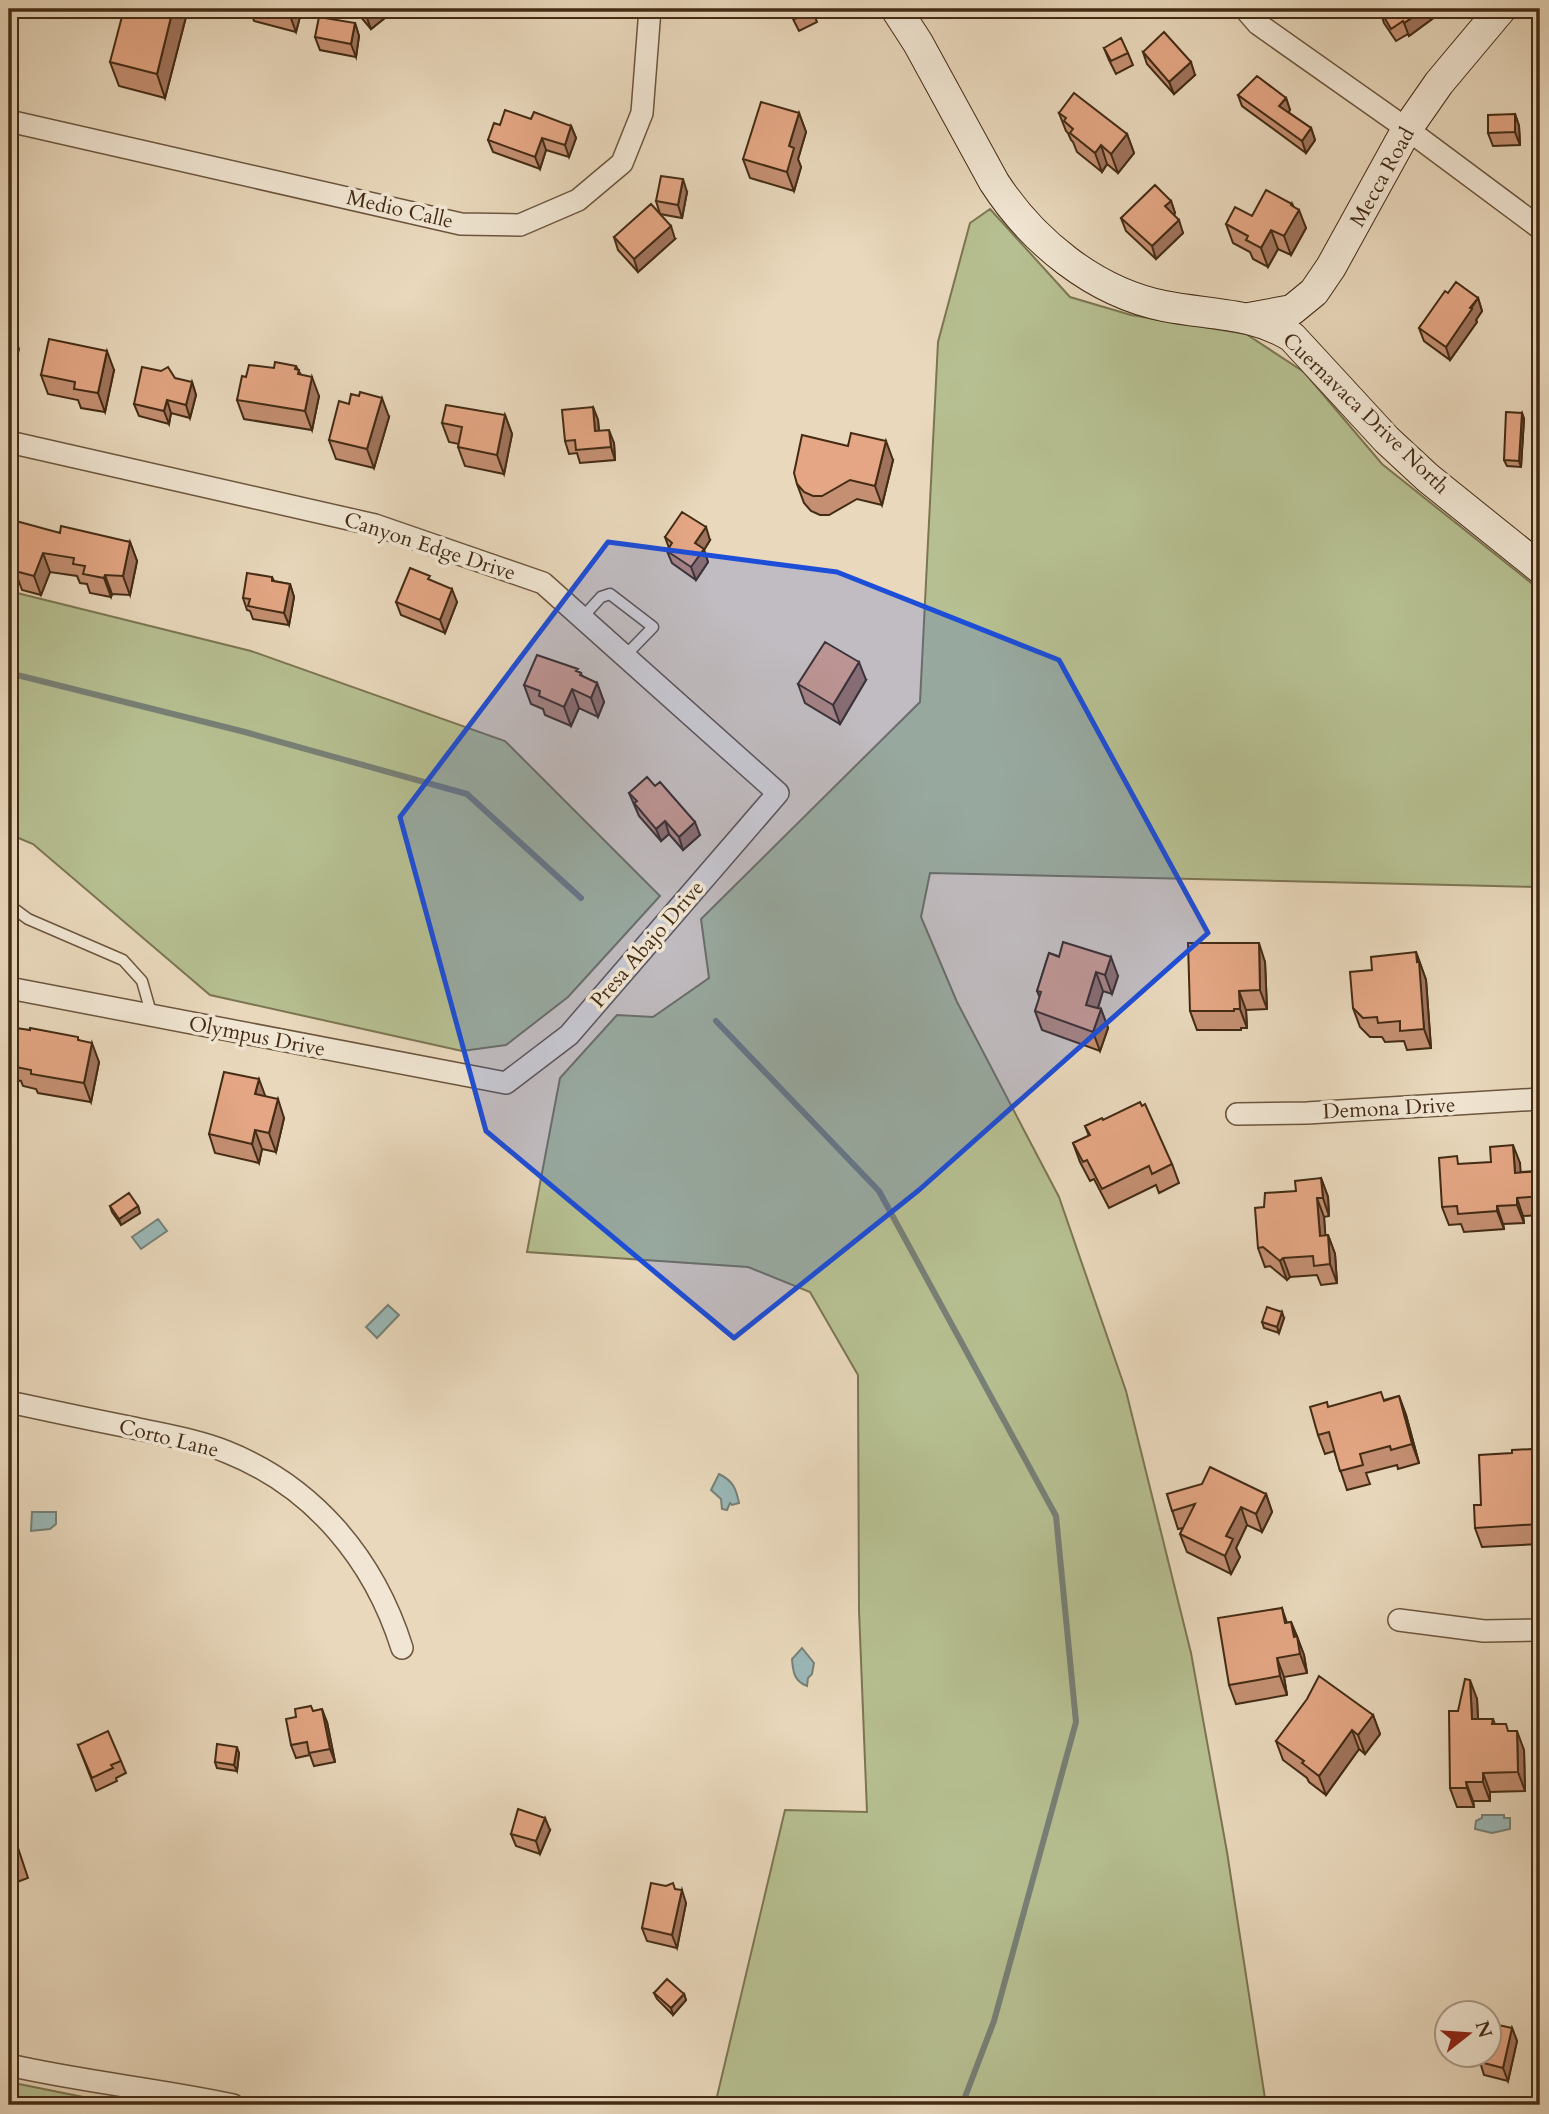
<svg xmlns="http://www.w3.org/2000/svg" width="1549" height="2114" font-family="Cardo,serif">
<style>
.green{fill:#b6bf91;stroke:#7c7552;stroke-width:2}
.water{fill:#9ab8b8;stroke:#778076;stroke-width:2}
.lines{fill:none;stroke-linecap:round;stroke-linejoin:round}
.stream{stroke:#778076;stroke-width:6}
.lane-casing{stroke:#6c563e;stroke-width:13}
.street-casing{stroke:#6c563e;stroke-width:24}
.secondary-casing{stroke:#432b14;stroke-width:32}
.lane{stroke:#f1e6d3;stroke-width:10}
.street{stroke:#f1e6d3;stroke-width:21}
.secondary{stroke:#f1e6d3;stroke-width:30}
.wall{fill:#c48f72;stroke:#432b14;stroke-width:2}
.shaded-wall{fill:#a0745c;stroke:#432b14;stroke-width:2}
.building{fill:#e4a684;stroke:#432b14;stroke-width:2}
.marked{fill:#1d4ed8;fill-opacity:0.2;stroke:#1d4ed8;stroke-width:5;stroke-linejoin:round}
.labels{text-anchor:middle;stroke-width:7;stroke-linejoin:round;paint-order:stroke}
.street-label{font-size:21px;fill:#432b14;stroke:#f1e6d3}
</style>
<rect width="100%" height="100%" fill="#e9d8bc"/>
<filter id="stains"><feTurbulence type="fractalNoise" baseFrequency=".00286" numOctaves="4"/><feColorMatrix values="0 0 0 0 .2 0 0 0 0 .09 0 0 0 0 .02 0 0 0 .5 -.17"/></filter>
<radialGradient id="worn" r=".72"><stop offset=".6" stop-color="#630" stop-opacity="0"/><stop offset="1" stop-color="#630" stop-opacity=".3"/></radialGradient>
<path class="green" d="M990,209L1070,297L1131,315L1246,334L1304,372L1382,464L1540,590V887L930,873L921,917L957,1002L1059,1197L1126,1391L1191,1653L1227,1852L1266,2105H715L785,1810L867,1812L859,1610L858,1375L810,1292L748,1267L527,1252L560,1078L617,1015L653,1017L709,978L701,919L920,702L938,342L970,223Z
M9,591L251,651L505,741L660,896L568,997L506,1045L462,1051L210,995L33,844L9,834Z
M9,2082L123,2105H9Z"/>
<path class="water" d="M158,1219L167,1231L141,1249L132,1237Z
M388,1305L399,1315L377,1338L366,1327Z
M719,1474C733,1481 736,1488 739,1503L732,1505L730,1503L727,1510L722,1509L721,1499L711,1490Z
M32,1512H56V1524L50,1529L31,1531Z
M802,1648L814,1663L812,1674L808,1678L807,1686C794,1681 793,1672 792,1659Z
M1482,1815H1504V1818H1510V1829L1492,1833L1475,1829L1476,1821L1482,1818Z"/>
<g class="lines">
<path class="stream" d="M9,673L245,732L467,794L581,898
M716,1021L879,1191L1056,1516L1076,1722L994,2021L962,2105"/>
<g class="lane-casing">
<path id="lane" d="M582,618L601,597L610,594L653,627L625,656
M9,905L28,919L123,960L142,981L152,1016"/>
</g>
<g class="street-casing">
<path id="street" d="M1245,9L1258,24L1407,129L1540,228
M9,121L461,224L520,225L578,200L622,163L642,113L650,9
M9,442L375,525L543,583L778,793L569,1035L506,1083L9,988
M1237,1114L1307,1113L1540,1099
M9,1402C51,1411 92,1420 134,1428C165,1435 197,1440 227,1452C314,1487 374,1559 402,1648
M1399,1620L1484,1631L1540,1630
M9,2065C83,2082 159,2089 233,2105"/>
</g>
<g class="secondary-casing">
<path id="secondary" d="M896,9L918,43L994,182C1032,241 1094,292 1164,306C1209,315 1252,312 1292,337L1387,440L1428,478L1540,568
M1249,318L1292,310L1314,292L1331,267L1407,129L1439,83L1501,9"/>
</g>
<use href="#lane" class="lane"/>
<use href="#street" class="street"/>
<use href="#secondary" class="secondary"/>
</g>
<path class="wall" d="M188,9L165,98L119,86L110,62Z
M250,9H302L296,32L254,21Z
M354,9H396L371,29Z
M788,9H812L817,22L799,31Z
M974,9H992L975,13Z
M1380,10L1432,19L1409,36L1408,34L1396,41L1384,23Z
M355,23L359,36L356,57L320,50L315,37Z
M1104,48L1128,53L1133,65L1116,74L1109,60Z
M1143,52L1195,75L1174,94L1147,64Z
M1238,95L1286,98L1290,110L1288,112L1311,128L1315,140L1306,153L1242,106Z
M799,113L806,132L798,159L801,167L794,191L750,178L743,159Z
M1059,113L1127,134L1134,153L1118,173L1107,164L1102,172L1077,152L1073,142L1071,140L1068,133L1066,131Z
M1515,114L1519,126L1520,145L1493,146L1488,133Z
M531,119L571,126L576,138L569,157L546,150L540,169L493,152L488,140L500,125Z
M1540,128V158L1538,157L1532,138Z
M687,192L682,218L660,214L656,201Z
M1171,201L1175,213L1174,215L1183,233L1156,259L1126,231L1121,218Z
M1292,204L1306,228L1291,255L1278,249L1268,267L1253,259L1250,252L1233,243L1226,224Z
M614,237L675,239L638,272L618,250Z
M1448,293L1478,298L1482,311L1476,320L1477,322L1450,360L1424,341L1419,328Z
M296,366L301,375L319,396L312,430L244,419L237,400L246,377L274,368Z
M114,370L105,412L81,408L78,400L48,394L41,375Z
M192,382L196,395L190,418L171,413L169,424L139,416L134,404Z
M593,407L598,420L599,431L614,443L615,460L580,463L577,453L569,454L565,441Z
M1522,413L1524,419L1521,467L1507,466L1504,460Z
M505,415L512,434L504,474L465,466L458,447L459,444L449,442L442,423Z
M389,417L374,468L336,459L329,440Z
M893,460L882,505L857,499L829,515H820L811,511L804,503L797,484Z
M9,525L60,533L130,542L137,561L130,595L112,594L111,597L90,593L87,584L80,583L77,576L50,572L41,595L22,590L18,579L9,577Z
M665,537L710,540L704,550L708,562L696,580L672,563L667,551L669,548Z
M272,577L274,581L290,584L294,597L289,625L253,619L250,611L247,610L243,598Z
M431,581L457,602L445,633L401,615L396,602Z
M579,672L581,673L582,676L597,683L604,702L598,717L579,708L571,726L545,715L543,709L531,704L524,685Z
M866,680L840,724L805,703L798,684Z
M655,786L700,835L683,850L669,834L661,841L639,816L629,793Z
M1416,952L1426,980L1431,1048L1407,1050L1404,1041L1385,1042L1382,1037H1370L1360,1027L1353,1008L1372,970Z
M1049,953L1118,976L1112,994L1103,991L1098,1008L1101,1009L1108,1028L1100,1051L1042,1030L1035,1011L1040,998L1037,991Z
M1265,962L1267,1009L1246,1010L1247,1028H1241V1030H1197L1190,1011Z
M9,1027L79,1040L99,1062L91,1102L38,1093L36,1089L23,1086L21,1081L9,1079Z
M265,1096L284,1118L276,1152L262,1149L259,1163L215,1153L209,1134Z
M1103,1120L1172,1164L1179,1183L1159,1193L1156,1185L1109,1208L1094,1179L1090,1181L1080,1162L1073,1143L1089,1136L1085,1126Z
M1520,1163V1172L1540,1171V1215L1523,1216L1524,1223L1503,1224L1504,1229L1464,1232L1461,1224L1449,1225L1442,1207L1460,1164Z
M1321,1178L1328,1197L1329,1216L1324,1217L1325,1235H1328L1335,1254L1337,1283L1321,1285L1317,1275L1290,1277L1287,1280L1270,1266L1265,1267L1258,1248L1264,1207Z
M110,1206H138L140,1213L121,1225L112,1212Z
M1284,1318L1279,1333L1264,1328L1262,1322Z
M1399,1396L1406,1415L1419,1463L1398,1469L1397,1465L1366,1473L1370,1484L1347,1490L1334,1451L1325,1454L1318,1435L1329,1407L1384,1400Z
M1533,1449L1540,1468V1544L1482,1547L1475,1528L1481,1505L1512,1453Z
M1167,1494H1266L1272,1512L1262,1532L1247,1525L1236,1548L1240,1557L1231,1574L1187,1552L1180,1534L1183,1528L1178,1529Z
M1282,1608L1287,1623L1291,1622L1297,1636L1304,1655L1307,1673L1284,1677L1287,1695L1236,1704L1229,1685Z
M1477,1699L1478,1719H1493L1495,1724L1508,1731L1524,1750L1525,1791L1490,1792V1801H1473L1474,1807H1457L1450,1788L1458,1711Z
M313,1711L327,1722L335,1762L314,1766L310,1755L296,1758L291,1745L296,1717Z
M1373,1715L1380,1734L1365,1754L1359,1749L1326,1795L1309,1782L1307,1778L1283,1760L1276,1741Z
M78,1745L121,1761L126,1773L116,1778L117,1781L96,1791Z
M239,1753L237,1771L217,1768L215,1762Z
M9,1821L28,1878L9,1885Z
M550,1830L540,1854L516,1846L511,1834Z
M666,1886L675,1889L686,1903L677,1948L647,1941L642,1928Z
M654,1993L684,1994L686,2000L673,2015L657,1999Z
M1512,2028L1517,2041L1508,2081L1484,2075L1480,2062Z"/>
<path class="shaded-wall" d="M173,9H188L165,98L157,74Z
M290,9H302L296,32L289,13Z
M367,9H396L371,29L364,10Z
M1425,9H1429L1432,19L1409,36L1404,23Z
M355,23L359,36L356,57L351,44Z
M1191,62L1195,75L1174,94L1169,82Z
M1286,98L1290,110L1284,118L1279,106Z
M799,113L806,132L798,159L801,167L794,191L787,172L789,146Z
M1515,114L1519,126L1520,145L1515,132Z
M571,126L576,138L569,157L565,145Z
M1311,128L1315,140L1306,153L1302,141Z
M1127,134L1134,153L1118,173L1111,154Z
M542,138L546,150L540,169L535,157Z
M1101,145L1107,164L1102,172L1095,153Z
M683,179L687,192L682,218L678,205Z
M1171,201L1175,213L1170,219L1165,206Z
M1292,204L1296,215L1299,210L1306,228L1291,255L1284,236Z
M1179,220L1183,233L1156,259L1152,246Z
M671,226L675,239L638,272L634,259Z
M1271,230L1278,249L1268,267L1261,248Z
M1478,298L1482,311L1476,320L1477,322L1450,360L1446,347Z
M12,330L19,349L14,368L17,374L12,392L9,384V343Z
M107,351L114,370L105,412L98,393Z
M312,377L319,396L312,430L305,411Z
M192,382L196,395L190,418L186,405Z
M382,398L389,417L374,468L367,449Z
M167,400L171,413L169,424L164,411Z
M593,407L598,420L600,444L595,431Z
M1522,413L1524,419L1521,467L1519,461Z
M505,415L512,434L504,474L497,455Z
M609,430L614,443L615,460L611,447Z
M886,441L893,460L882,505L875,486Z
M706,527L710,540L704,550L708,562L696,580L691,567L695,543Z
M130,542L137,561L130,595L123,576Z
M43,553L50,572L41,595L34,576Z
M105,575L112,594L111,597L104,578Z
M290,584L294,597L289,625L284,613Z
M452,589L457,602L445,633L440,620Z
M859,662L866,680L840,724L833,705Z
M597,683L604,702L598,717L591,698Z
M572,689L579,708L571,726L564,707Z
M665,821L669,834L661,841L656,829Z
M695,822L700,835L683,850L679,837Z
M1259,943L1265,962L1267,1009L1260,990Z
M1416,952L1426,980L1431,1048L1424,1029Z
M1111,957L1118,976L1112,994L1105,975Z
M1096,972L1103,991L1093,1024L1086,1005Z
M1239,991L1246,1010L1247,1028L1240,1009Z
M1101,1009L1108,1028L1100,1051L1093,1032Z
M92,1043L99,1062L91,1102L84,1083Z
M259,1079L266,1098L255,1094Z
M278,1099L284,1118L276,1152L269,1133Z
M255,1130L262,1149L259,1163L252,1144Z
M1513,1145L1520,1163L1522,1191L1515,1173Z
M1321,1178L1328,1197L1329,1216L1323,1198Z
M1317,1198L1324,1217L1327,1255L1320,1236Z
M1517,1198L1523,1216L1524,1223L1517,1205Z
M138,1206L140,1213L121,1225L119,1219Z
M1497,1206L1503,1224L1504,1229L1497,1211Z
M1328,1235L1335,1254L1337,1283L1330,1264Z
M1283,1258L1290,1277L1287,1280L1280,1261Z
M1282,1312L1284,1318L1279,1333L1277,1327Z
M1399,1396L1406,1415L1419,1463L1412,1444Z
M1533,1449L1540,1468V1516L1536,1504Z
M1266,1494L1272,1512L1262,1532L1256,1514Z
M1241,1507L1247,1525L1236,1548L1240,1557L1231,1574L1225,1556L1226,1536Z
M1291,1622L1304,1655L1307,1673L1294,1637Z
M1277,1658L1284,1677L1287,1695L1280,1676Z
M1470,1680L1477,1699L1479,1738L1472,1719Z
M322,1709L327,1722L335,1762L330,1749Z
M1373,1715L1380,1734L1365,1754L1358,1735Z
M1352,1730L1359,1749L1326,1795L1319,1776Z
M1517,1731L1524,1750L1525,1791L1518,1772Z
M237,1747L239,1753L237,1771L234,1765Z
M1483,1773L1490,1792V1801L1483,1782Z
M1466,1782L1473,1801L1474,1807L1467,1788Z
M545,1818L550,1830L540,1854L536,1841Z
M682,1890L686,1903L677,1948L672,1935Z
M684,1994L686,2000L673,2015L671,2008Z
M1512,2028L1517,2041L1508,2081L1503,2068Z"/>
<path class="building" d="M124,9H173L157,74L110,62Z
M274,9H290L289,13Z
M790,9H812L813,10L795,19Z
M1382,9H1425L1404,23L1403,21L1391,29L1380,10Z
M319,17L355,23L351,44L315,37Z
M1164,32L1191,62L1169,82L1143,52Z
M1121,38L1128,53L1111,61L1104,48Z
M1257,76L1286,98L1279,106L1311,128L1302,141L1238,95Z
M1074,93L1127,134L1111,154L1101,145L1095,153L1070,133L1073,129L1064,121L1066,118L1059,113Z
M761,102L799,113L789,146L794,148L787,172L743,159Z
M505,110L531,119L534,112L571,126L565,145L542,138L535,157L488,140L494,123L500,125Z
M1515,114V132L1488,133V115Z
M1540,128V146L1532,138Z
M661,176L683,179L678,205L656,201Z
M1155,185L1171,201L1165,206L1179,220L1152,246L1121,218Z
M1266,190L1292,204L1291,205L1299,210L1284,236L1271,230L1261,248L1246,240L1248,236L1226,224L1235,207L1252,216Z
M651,204L671,226L634,259L614,237Z
M1456,282L1478,298L1470,308L1472,309L1446,347L1419,328L1445,291L1448,293Z
M9,329L12,330L9,343Z
M49,339L107,351L98,393L74,389L75,382L41,375Z
M275,362L296,366L295,369L299,370L298,374L312,377L305,411L237,400L242,376L246,377L249,365L274,368Z
M142,367L161,371L168,367L175,378L192,382L186,405L167,400L164,411L134,404Z
M360,392L382,398L367,449L329,440L339,401L349,404L351,394L359,396Z
M446,405L505,415L497,455L458,447L462,427L442,423Z
M593,407L595,431L609,430L611,447L576,450L575,440L565,441L562,410Z
M1506,412L1522,413L1519,461L1504,460Z
M851,433L886,441L875,486L850,480L822,496H813L804,492L797,484L794,473L802,435L848,446Z
M682,512L706,527L695,543L704,549L691,567L667,551L672,543L665,537Z
M16,521L60,533L61,526L130,542L123,576L105,575L104,578L83,574L85,566L73,564L74,558L43,553L34,576L15,571L18,562L9,559V525L15,526Z
M410,568L430,576L428,579L452,589L440,620L396,602Z
M247,573L272,577V581L290,584L284,613L248,606L250,599L243,598Z
M825,642L859,662L833,705L798,684Z
M537,655L578,669L576,671L581,673L580,675L597,683L591,698L572,689L564,707L539,696L540,691L524,685Z
M647,777L655,786L660,782L695,822L679,837L665,821L656,829L634,803L637,801L629,793Z
M1063,942L1111,957L1105,975L1096,972L1086,1005L1101,1009L1093,1032L1035,1011L1041,992L1037,991L1049,953L1059,957Z
M1188,943H1259L1260,990L1239,991L1240,1009H1234V1011H1190Z
M1416,952L1417,962L1419,961L1424,1029L1400,1031V1021L1378,1023L1377,1017L1363,1018L1353,1008L1350,972L1372,970L1371,957Z
M9,1027L30,1030V1028L78,1037V1040L92,1043L84,1083L31,1074V1070L16,1067L17,1063L9,1061Z
M224,1072L259,1079L255,1094L278,1099L269,1133L255,1130L252,1144L209,1134Z
M1140,1102L1142,1106L1145,1104L1172,1164L1152,1174L1149,1166L1102,1189L1087,1160L1083,1162L1073,1143L1090,1135L1085,1126L1102,1118L1103,1120Z
M1513,1145L1515,1173L1540,1171V1196L1517,1198V1205L1497,1206V1211L1458,1214L1457,1206L1442,1207L1439,1158L1457,1156L1458,1164L1491,1162L1490,1147Z
M1321,1178L1323,1198H1317L1320,1236L1328,1235L1330,1264L1314,1266L1313,1256L1283,1258L1280,1261L1263,1247L1258,1248L1255,1208L1264,1207L1265,1193L1296,1191L1295,1181Z
M129,1193L138,1206L119,1219L110,1206Z
M1267,1307L1282,1312L1277,1327L1262,1322Z
M1381,1392L1384,1401L1399,1396L1412,1444L1391,1450L1390,1446L1360,1454L1363,1465L1340,1471L1329,1432L1318,1435L1310,1407L1327,1402L1328,1407Z
M1533,1449L1536,1504L1540,1505V1524L1475,1528L1474,1505H1481L1479,1455L1512,1453V1450Z
M1210,1467L1266,1494L1256,1514L1241,1507L1226,1536L1233,1539L1225,1556L1180,1534L1195,1504L1172,1511L1167,1494L1202,1484Z
M1282,1608L1285,1623L1291,1622L1294,1637L1297,1636L1300,1654L1277,1658L1280,1676L1229,1685L1218,1618Z
M1319,1676L1373,1715L1358,1735L1352,1730L1319,1776L1302,1763L1304,1761L1276,1741L1307,1699Z
M1465,1679L1470,1680L1472,1719H1493L1492,1724H1506L1508,1731H1517L1518,1772L1483,1773V1782H1466L1467,1788H1450L1449,1711H1458Z
M311,1706L313,1711L322,1709L330,1749L309,1753L307,1742L291,1745L286,1719L296,1717L295,1709Z
M108,1731L121,1761L111,1765L113,1768L92,1778L78,1745Z
M217,1744L237,1747L234,1765L215,1762Z
M518,1809L545,1818L536,1841L511,1834Z
M9,1823L19,1853L9,1857Z
M651,1883L666,1886L673,1883L675,1889L682,1890L672,1935L642,1928Z
M667,1979L684,1994L671,2008L654,1993Z
M1489,2023L1512,2028L1503,2068L1480,2062L1482,2054H1489Z"/>
<path class="marked" d="M608,542L837,572L1059,660L1208,933L919,1190L734,1338L486,1131L400,817Z"/>
<g class="labels">
<g class="street-label">
<text transform="translate(1382 177) rotate(-61)" y="7">Mecca Road</text>
<text transform="translate(400 209) rotate(13)" y="7">Medio Calle</text>
<text transform="translate(1366 413) rotate(44)" y="7">Cuernavaca Drive North</text>
<text transform="translate(430 546) rotate(18)" y="7">Canyon Edge Drive</text>
<text transform="translate(647 944) rotate(-49)" y="7">Presa Abajo Drive</text>
<text transform="translate(257 1036) rotate(11)" y="7">Olympus Drive</text>
<text transform="translate(1389 1108) rotate(-3)" y="7">Demona Drive</text>
<text transform="translate(169 1438) rotate(14)" y="7">Corto Lane</text>
</g>
</g>
<rect width="1549" height="2114" fill="none" stroke="#e9d8bc" stroke-width="35"/>
<rect x="10" y="10" width="1528" height="2093" fill="none" stroke="#432b14" stroke-width="3.5"/>
<rect x="18" y="18" width="1514" height="2079" fill="none" stroke="#432b14" stroke-width="2"/>
<g transform="translate(1468 2034) rotate(73)"><circle r="33" fill="#f1e6d3" stroke="#ab9b87" stroke-width="2"/>
<path d="M0-5L12 26L0 18L-12 26Z" fill="#8f2418"/>
<text y="-10" font-size="19" font-weight="bold" text-anchor="middle" fill="#432b14">N</text>
</g>
<rect width="100%" height="100%" filter="url(#stains)"/>
<rect width="100%" height="100%" fill="url(#worn)"/>
</svg>
